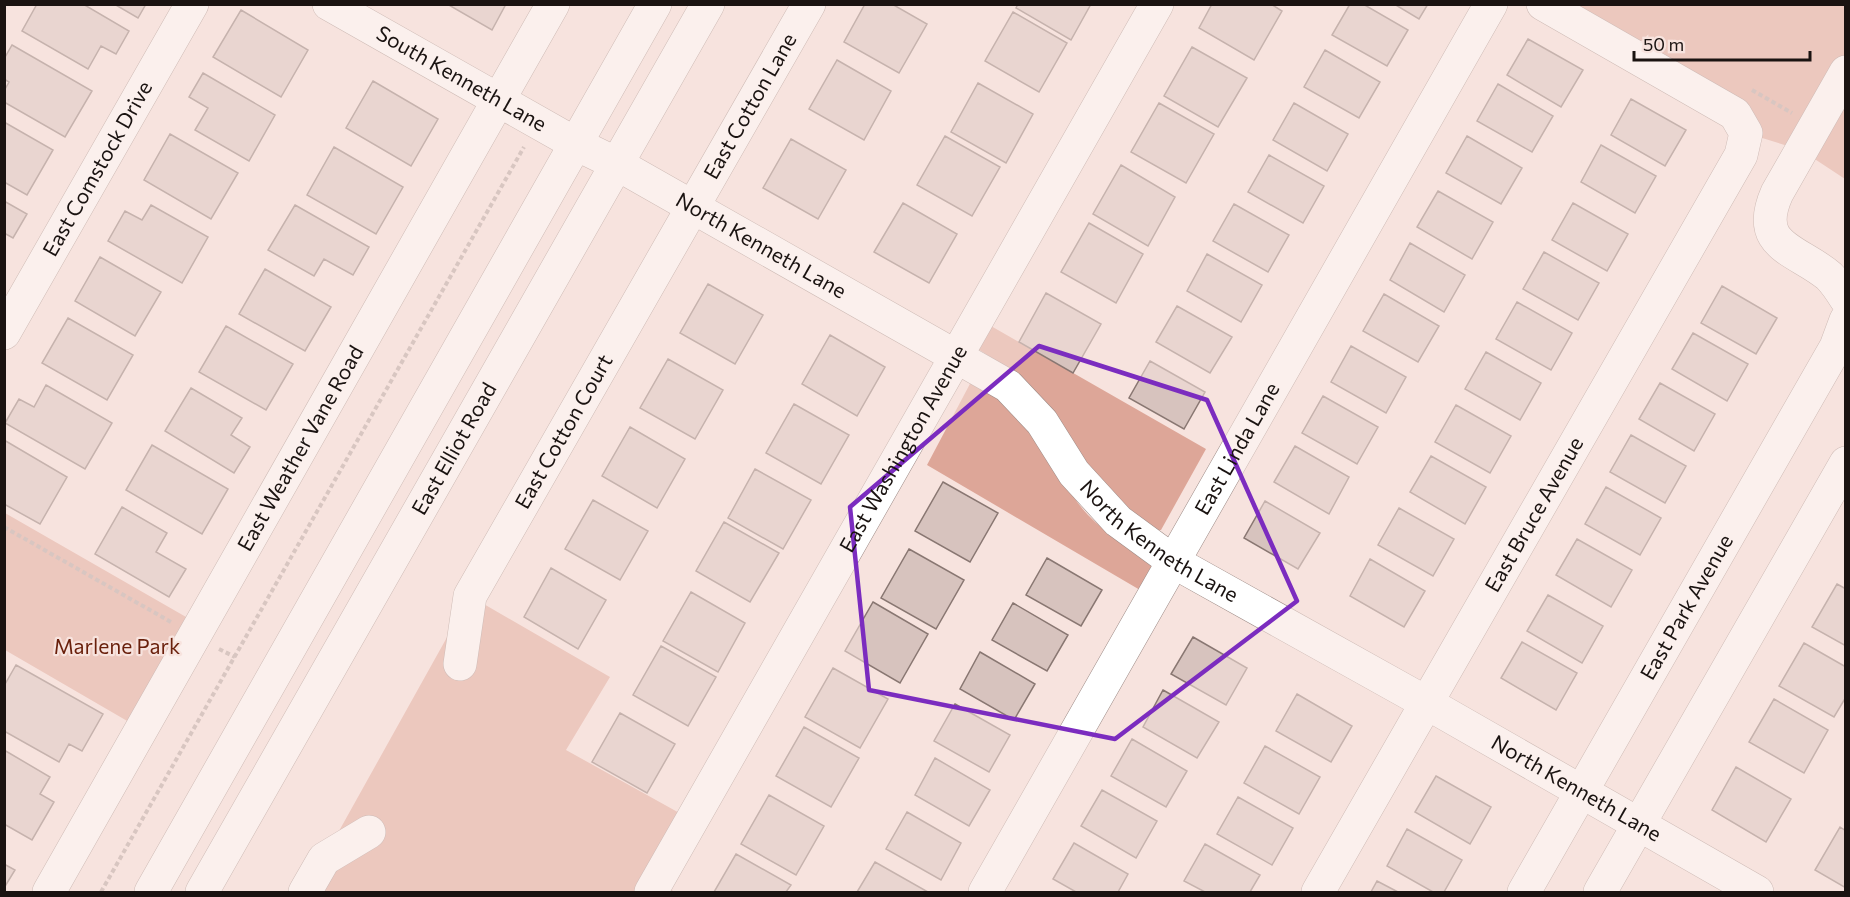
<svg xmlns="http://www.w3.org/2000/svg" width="1850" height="897" font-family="Commissioner,sans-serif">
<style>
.green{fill:#dda698}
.building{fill:#d7c3be;stroke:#897772;stroke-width:1.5}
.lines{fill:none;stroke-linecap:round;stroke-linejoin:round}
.minor-casing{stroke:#9d8b86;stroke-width:34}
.major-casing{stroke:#9d8b86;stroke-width:34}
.path{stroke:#b2a29e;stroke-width:4;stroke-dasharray:4.5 3;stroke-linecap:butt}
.minor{stroke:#fff;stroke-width:33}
.major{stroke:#fff;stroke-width:33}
.marked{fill:none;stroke:#7b2cbf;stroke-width:4.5;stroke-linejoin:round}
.labels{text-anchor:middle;stroke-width:4.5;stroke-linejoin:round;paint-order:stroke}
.street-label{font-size:21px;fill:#1a1311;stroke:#f7e3de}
.park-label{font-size:21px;fill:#691f0b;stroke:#f7e3de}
</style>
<rect width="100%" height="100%" fill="#f7e3de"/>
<path class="green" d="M1543,5H1845V179L1801,150L1746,133Z
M991,326L1206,449L1161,530H1156L1141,522L1084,461L1071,437L1055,416L1006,367L978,349Z
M972,380C997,397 1023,416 1041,441C1058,465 1067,493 1088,515C1107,535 1132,548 1155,563L1140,590L927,465Z
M5,513L200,625L141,729L5,650Z
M470,596L610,677L566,750L692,820L657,882L675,892H305Z"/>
<path class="building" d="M37,4H83L129,31L116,54L101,46L88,69L22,31Z
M114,4H146L138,18Z
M447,4H506L492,30Z
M865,4H892L927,24L899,73L844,42Z
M1018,4H1091L1071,40L1016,8Z
M1212,4H1271L1282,11L1254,60L1199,28Z
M1350,4H1363L1408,30L1387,66L1332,35Z
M1394,4H1428L1419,19Z
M241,10L308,50L281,97L213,57Z
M1013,12L1067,43L1039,92L985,61Z
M1528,39L1583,70L1561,107L1507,75Z
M12,45L92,91L65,137L4,102V91L9,82L4,79V59Z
M1192,47L1247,78L1218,127L1164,96Z
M1325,50L1380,82L1359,118L1304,87Z
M837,60L891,91L864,140L809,109Z
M203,73L275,115L249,161L195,130L208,108L189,97Z
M373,81L438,119L411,166L346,128Z
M978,83L1033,114L1006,163L951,132Z
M1498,84L1553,116L1532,152L1477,121Z
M1631,99L1686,130L1665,166L1611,135Z
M1159,103L1214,134L1186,183L1131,152Z
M1294,103L1348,134L1327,171L1273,140Z
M4,122L53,150L27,195L4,182Z
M170,134L238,173L211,219L144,180Z
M945,136L1000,167L972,216L917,185Z
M1467,136L1522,168L1501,204L1446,173Z
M791,139L846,170L818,219L763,188Z
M1601,145L1656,176L1635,213L1581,182Z
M334,147L403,187L376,234L307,195Z
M1269,155L1324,186L1303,223L1248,192Z
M1121,165L1175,197L1148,246L1093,214Z
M1438,191L1493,222L1472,259L1417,227Z
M4,201L27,214L13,238L4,233Z
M903,203L957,234L929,283L874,252Z
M1573,203L1628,234L1607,271L1552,240Z
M1234,204L1289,235L1268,272L1213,241Z
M151,205L208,237L182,283L108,241L125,211L142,220Z
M295,205L369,247L353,275L324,259L314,276L268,250Z
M1089,223L1143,254L1116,303L1061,272Z
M1410,243L1465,275L1444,312L1390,280Z
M1544,252L1599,283L1578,320L1523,289Z
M1207,254L1262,285L1241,322L1187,291Z
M100,257L161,292L135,336L75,301Z
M265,269L331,307L305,351L239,314Z
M708,284L763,315L735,364L680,333Z
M1722,286L1777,318L1756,354L1701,323Z
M1046,293L1101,324L1073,373L1019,342Z
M1384,294L1439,326L1418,362L1363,331Z
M1517,302L1572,333L1551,370L1496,339Z
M1177,306L1232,337L1210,373L1156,342Z
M68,318L133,355L107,400L42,363Z
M226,326L293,364L266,410L199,372Z
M1693,333L1748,364L1727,401L1672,369Z
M830,335L885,367L857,416L802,384Z
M1351,346L1406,377L1386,413L1331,382Z
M1486,352L1541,383L1520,420L1465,389Z
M668,359L723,390L695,439L640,408Z
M1150,361L1205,392L1184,429L1129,398Z
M1660,383L1715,414L1694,451L1639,419Z
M46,385L112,423L85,469L5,423L19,399L34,407Z
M191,388L242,418L231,435L250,447L234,473L165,431Z
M1323,396L1378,427L1357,464L1302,433Z
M794,404L849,435L821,484L766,453Z
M1456,405L1511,436L1490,473L1435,442Z
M630,427L685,459L657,508L602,476Z
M1631,435L1686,466L1665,503L1610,472Z
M4,440L67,477L40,524L4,504Z
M152,445L228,489L202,534L126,490Z
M1295,446L1349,477L1329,514L1274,482Z
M1431,456L1486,487L1465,524L1410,492Z
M755,469L811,500L783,549L728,518Z
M943,482L998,513L970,562L915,531Z
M1606,487L1661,518L1640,555L1585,524Z
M593,500L648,531L620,580L565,549Z
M1265,501L1320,533L1298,569L1244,538Z
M122,507L167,533L156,552L186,569L169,597L95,554Z
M1399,508L1454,539L1433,576L1378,545Z
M724,522L779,553L750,602L696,571Z
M1577,539L1632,570L1611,607L1556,575Z
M909,549L964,580L936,629L881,598Z
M1047,558L1102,590L1081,626L1026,595Z
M1370,559L1425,591L1404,627L1350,596Z
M551,568L606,600L578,649L524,617Z
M1837,584L1846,589V646L1812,627Z
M691,592L745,623L718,672L663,641Z
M1548,595L1603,626L1582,663L1527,631Z
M873,602L928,634L900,683L845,651Z
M1013,603L1068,635L1047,671L992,640Z
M1193,637L1247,668L1226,705L1171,674Z
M1522,642L1577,673L1556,710L1501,678Z
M1804,643L1846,667V697L1834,717L1779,686Z
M661,646L716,677L688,726L633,695Z
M980,652L1035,684L1014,720L960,689Z
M16,665L103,714L82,751L69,744L59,762L4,731V686Z
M833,668L888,699L860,748L805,717Z
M1163,690L1219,722L1197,758L1143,727Z
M1297,694L1352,726L1331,762L1276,731Z
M1774,699L1828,730L1804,773L1749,742Z
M955,704L1010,735L989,772L934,741Z
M620,713L675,744L647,793L592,762Z
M804,727L859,758L831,807L776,776Z
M1132,739L1187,771L1166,807L1111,776Z
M1265,746L1320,777L1299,814L1244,783Z
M4,750L50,777L40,794L54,802L32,840L4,824Z
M935,758L990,790L969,826L915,795Z
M1736,767L1791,799L1766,842L1712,810Z
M1436,776L1491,807L1470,844L1415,812Z
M1102,790L1157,821L1136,858L1081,826Z
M769,795L824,826L796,875L741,844Z
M1238,797L1293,828L1272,865L1217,834Z
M907,812L961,843L941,880L886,849Z
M1840,827L1846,831V888L1815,870Z
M1407,829L1462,860L1444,892H1433L1387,866Z
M1074,843L1128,874L1118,892H1076L1053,879Z
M1205,844L1260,875L1250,892H1205L1184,881Z
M736,854L791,885L786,892H714Z
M875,862L928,892H857Z
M4,864L15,870L4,888Z
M1377,881L1398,892H1371Z"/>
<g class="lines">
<g class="minor-casing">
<g id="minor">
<path id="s1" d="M329,4L576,144L617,164L1008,386L1042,422L1074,473L1118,521L1174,562L1425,702L1757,892"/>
<path d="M1846,72L1777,193C1753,247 1797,249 1829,276C1836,283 1841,291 1846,299"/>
<path id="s2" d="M4,333L192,4"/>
<path id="s3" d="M460,664L470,596L809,4"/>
<path id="s4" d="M49,892L553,4"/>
<path d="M305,892L324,859L369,832"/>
<path id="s5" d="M651,892L1157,4"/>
<path id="s6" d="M985,892L1491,4"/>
<path id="s7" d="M1318,892L1741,155L1746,133L1735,114L1543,4"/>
<path id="s8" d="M1524,892L1836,347L1846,320"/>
<path d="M1600,892L1846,463"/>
</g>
</g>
<g class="major-casing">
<g id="major">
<path d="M151,892L655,4"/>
<path id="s9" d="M202,892L708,4"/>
</g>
</g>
<path class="path" d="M1752,90L1792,113
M4,527L171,622
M219,649L235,657
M101,892L524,147"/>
<use href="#minor" class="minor"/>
<use href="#major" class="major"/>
</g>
<path d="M0 0H1850V897H0ZM1039,346L1207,400L1297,601L1115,739L869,690L850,507Z" fill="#f7e3de" fill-opacity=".55" fill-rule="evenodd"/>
<path class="marked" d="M1039,346L1207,400L1297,601L1115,739L869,690L850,507Z"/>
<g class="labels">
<g class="street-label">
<text dy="7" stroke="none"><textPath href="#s1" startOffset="152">South Kenneth Lane</textPath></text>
<text dy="7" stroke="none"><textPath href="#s3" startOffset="633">East Cotton Lane</textPath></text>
<text dy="7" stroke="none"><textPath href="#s2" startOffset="189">East Comstock Drive</textPath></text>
<text dy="7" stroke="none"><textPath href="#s1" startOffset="495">North Kenneth Lane</textPath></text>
<text dy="7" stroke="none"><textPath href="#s3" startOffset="258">East Cotton Court</textPath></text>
<text dy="7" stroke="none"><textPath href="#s4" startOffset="510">East Weather Vane Road</textPath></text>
<text dy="7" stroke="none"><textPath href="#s9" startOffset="510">East Elliot Road</textPath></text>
<text dy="7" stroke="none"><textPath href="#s5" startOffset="510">East Washington Avenue</textPath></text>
<text dy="7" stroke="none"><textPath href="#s6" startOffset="510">East Linda Lane</textPath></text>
<text dy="7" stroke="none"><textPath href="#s7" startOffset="435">East Bruce Avenue</textPath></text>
<text dy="7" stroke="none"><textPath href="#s1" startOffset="999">North Kenneth Lane</textPath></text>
<text dy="7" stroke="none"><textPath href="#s8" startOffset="328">East Park Avenue</textPath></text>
<text dy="7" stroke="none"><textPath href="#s1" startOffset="1485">North Kenneth Lane</textPath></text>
</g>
<g class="park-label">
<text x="117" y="654">Marlene Park</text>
</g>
</g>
<rect width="1850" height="897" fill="none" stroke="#1a1311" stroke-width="12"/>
<path d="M1634 51v9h176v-9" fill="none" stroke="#1a1311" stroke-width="3"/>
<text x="1643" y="51" font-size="18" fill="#1a1311" stroke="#f7e3de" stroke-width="4.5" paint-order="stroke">50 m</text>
</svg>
